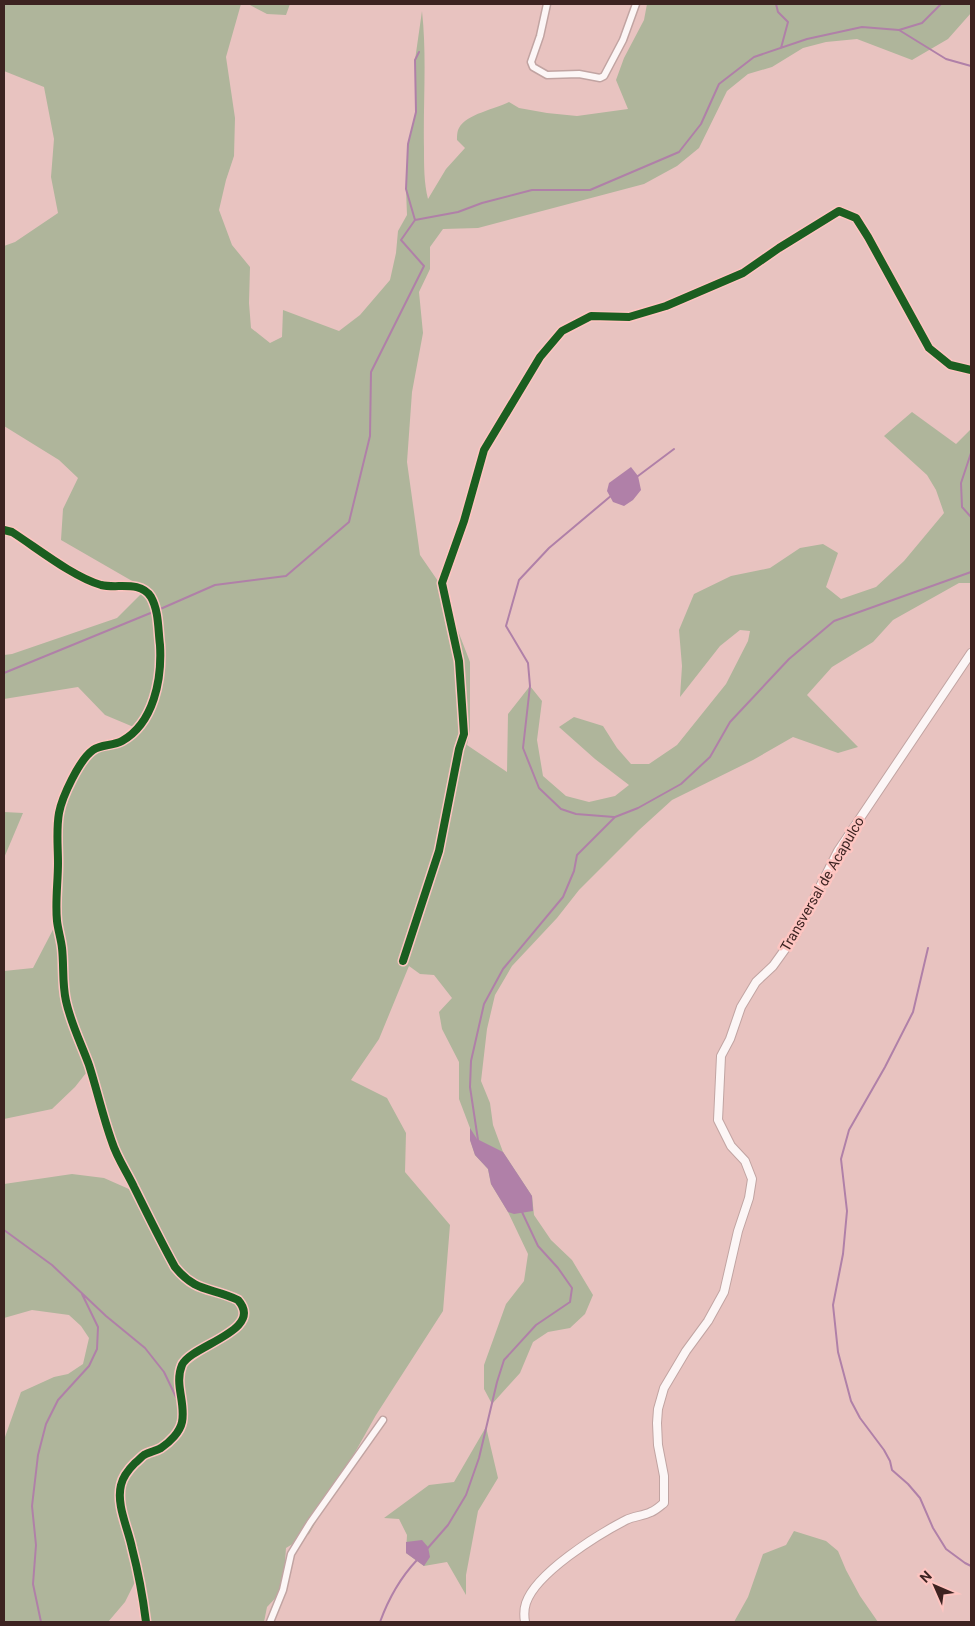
<svg xmlns="http://www.w3.org/2000/svg" width="975" height="1626" font-family="Roboto,sans-serif">
<style>
.green{fill:#afb59b}
.water{fill:#b080a8}
.lines{fill:none;stroke-linecap:round;stroke-linejoin:round}
.stream{stroke:#b080a8;stroke-width:2}
.minor-casing{stroke:#c1a4a2;stroke-width:9}
.tertiary-casing{stroke:#c1a4a2;stroke-width:10}
.minor{stroke:#fcf6f6;stroke-width:6}
.tertiary{stroke:#fcf6f6;stroke-width:8}
.cycleway-casing{stroke:#fec5c1;stroke-width:11}
.cycleway{stroke:#1b5e20;stroke-width:8}
.labels{text-anchor:middle;stroke-width:5;stroke-linejoin:round;paint-order:stroke}
.street-label{font-size:14px;fill:#3d2321;stroke:#fec5c1}
</style>
<rect width="100%" height="100%" fill="#e8c3c0"/>
<path class="green" d="M4,4H241L226,57L235,118L234,156L226,180L219,210L232,245L250,267L249,303L251,328L270,343L282,337L283,310L339,331L360,315L390,280L396,253L398,231L407,215L406,189L408,144L416,112L415,60L422,11C427,57 423,103 424,149C424,166 424,183 428,199L446,169L465,148L457,140C457,137 457,131 459,128C466,114 496,109 509,102L519,108L547,113L577,116L628,109L616,80L624,58L644,20L647,4H971V13L948,39L912,60L857,39L826,42L803,48L772,67L748,74L727,91L699,148L677,166L644,184L478,228L443,229L430,247V269L419,292L423,333L412,392L407,462L420,555L440,584L470,662V731L467,745L507,772L508,714L530,686L542,701L537,740L543,776L566,796L589,802L615,796L629,785L595,759L559,727L574,717L603,726L617,748L631,764H649L677,745L726,684L748,641L750,631L740,630L720,646L680,697L682,666L679,630L694,594L731,576L770,568L800,548L823,544L838,553L826,587L841,599L876,587L904,561L944,513L936,490L927,475L884,436L912,412L956,444L971,429V583H959L893,620L873,642L832,667L807,695L858,747L838,753L793,737L753,760L672,800L639,830L579,890L557,918L512,966L495,995L487,1029L481,1081L490,1103L493,1125L503,1152L532,1196L534,1215L551,1240L572,1260L593,1295L585,1314L570,1328L548,1332L533,1342L520,1373L492,1404L484,1389V1365L506,1304L524,1281L528,1254L508,1212L491,1184L488,1169L475,1155L470,1140V1128L459,1099V1062L442,1029L439,1012L452,998L434,975L420,974L409,966L379,1039L351,1080L387,1098L406,1133L405,1172L450,1225L443,1311L376,1415L309,1534L286,1548L283,1590L267,1607L264,1622H145L138,1576L125,1602L108,1622H4V1437H5L21,1392L54,1377L68,1374L83,1364L89,1338L81,1326L69,1315L32,1310L4,1318V1184L72,1174L104,1178L138,1193L113,1142L90,1068L75,1087L52,1109L4,1119V971L33,968L58,920L60,810L86,756L112,744L136,728L105,715L78,687L4,699V655L12,654L117,618L146,589L61,540L63,509L78,478L59,460L4,426V246L15,242L58,213L51,177L54,139L44,87L4,71Z
M248,4H290L286,15L267,14Z
M4,812L23,813L4,858Z
M486,1427L498,1478L478,1511L466,1575V1595L447,1562L424,1566L406,1553L407,1535L399,1519L384,1518L429,1485L454,1482Z
M794,1531L826,1541L838,1551L846,1570L860,1596L878,1622H734L748,1597L763,1554L786,1545Z"/>
<path class="water" d="M631,467L638,476L641,490L633,500L624,506L613,502L607,491L609,483Z
M470,1128L477,1139L503,1152L532,1196L533,1211L514,1214L508,1212L491,1184L488,1169L475,1155L470,1140Z
M422,1540L428,1547L430,1557L424,1566L406,1553V1542Z"/>
<g class="lines">
<path class="stream" d="M776,4L778,12L788,22L781,48
M899,30L946,59L971,66
M415,220L406,189L408,144L416,112L415,60L419,52
M971,453L961,483L962,507L971,517
M638,476L674,449
M612,495L549,548L519,580L506,626L528,663L530,686L523,748L539,788L561,809L576,814L614,817
M158,610L215,585L286,576L349,522L370,436L371,372L424,266L401,240L415,220L458,212L482,203L532,190H590L679,152L701,124L719,84L754,57L807,39L862,27L899,30L922,23L941,4
M4,673L153,612
M928,948L913,1012L885,1067L849,1130L841,1159L847,1211L843,1254L833,1305L838,1352L851,1401L860,1418L884,1450L890,1461L892,1470L908,1484L920,1498L933,1528L946,1549L965,1563L971,1566
M478,1140L470,1087L471,1061L484,1004L503,969L563,897L574,871L577,855L615,817L638,808L681,784L710,757L730,722L789,659L834,621L971,572
M4,1230L52,1265L106,1316L145,1348L164,1372L176,1397
M427,1549L448,1525L466,1495L479,1458L497,1382L504,1360L536,1325L570,1302L572,1288L558,1268L538,1246L522,1212
M41,1622L33,1584L36,1545L32,1506L38,1455L46,1424L58,1400L89,1366L97,1349L98,1327L82,1294
M380,1622C388,1600 401,1577 417,1560"/>
<g class="minor-casing">
<path id="minor" d="M547,4L540,36L531,62L533,67L547,75L579,74L600,78L604,76L623,40L636,4
M403,961L439,851L459,749L464,734L459,661L442,583L464,521L484,450L540,357L562,331L591,316L629,317L666,306L743,273L779,248L839,211L856,218L868,237L929,348L950,365L971,370
M270,1622L283,1590L291,1554L310,1523L383,1420"/>
</g>
<g class="tertiary-casing">
<path id="tertiary" d="M4,530L12,532C37,548 73,577 101,585C117,589 140,580 151,597C159,611 158,630 160,645C162,679 154,723 122,741C113,746 101,744 93,750C79,760 62,797 59,813C56,830 58,846 58,863C58,882 55,902 57,921C58,930 61,939 62,948C64,965 62,984 66,1001C71,1024 81,1043 89,1065C97,1090 103,1117 112,1142C117,1158 127,1172 134,1187C147,1213 160,1240 175,1267C196,1293 211,1287 238,1300C265,1331 191,1345 182,1365C174,1384 186,1403 182,1422C180,1432 170,1442 161,1448C156,1451 149,1452 144,1455C141,1457 138,1461 135,1463C129,1469 123,1476 121,1485C116,1505 128,1528 132,1548C138,1571 143,1598 146,1622
M525,1622C524,1616 524,1609 526,1603C536,1573 597,1535 626,1520C634,1516 643,1516 651,1512C656,1510 660,1506 664,1503V1476L658,1445L657,1423L658,1409L664,1388L686,1351L708,1321L724,1292L738,1231L749,1198L752,1179L745,1161L731,1146L718,1120L721,1056L730,1039L741,1007L756,982L773,966L796,934L838,851L971,653"/>
</g>
<use href="#minor" class="minor"/>
<use href="#tertiary" class="tertiary"/>
<g class="cycleway-casing">
<path id="cycleway" d="M4,530L12,532C37,548 73,577 101,585C117,589 140,580 151,597C159,611 158,630 160,645C162,679 154,723 122,741C113,746 101,744 93,750C79,760 62,797 59,813C56,830 58,846 58,863C58,882 55,902 57,921C58,930 61,939 62,948C64,965 62,984 66,1001C71,1024 81,1043 89,1065C97,1090 103,1117 112,1142C117,1158 127,1172 134,1187C147,1213 160,1240 175,1267C196,1293 211,1287 238,1300C265,1331 191,1345 182,1365C174,1384 186,1403 182,1422C180,1432 170,1442 161,1448C156,1451 149,1452 144,1455C141,1457 138,1461 135,1463C129,1469 123,1476 121,1485C116,1505 128,1528 132,1548C138,1571 143,1598 146,1622
M403,961L439,851L459,749L464,734L459,661L442,583L464,521L484,450L540,357L562,331L591,316L629,317L666,306L743,273L779,248L839,211L856,218L868,237L929,348L950,365L971,370"/>
</g>
<use href="#cycleway" class="cycleway"/>
</g>
<g class="labels">
<g class="street-label">
<text transform="translate(822 884) rotate(-60)" y="5">Transversal de Acapulco</text>
</g>
</g>
<rect width="975" height="1626" fill="none" stroke="#3d2321" stroke-width="10"/>
<g transform="translate(935 1586) rotate(315)" stroke="#fec5c1" stroke-width="4" paint-order="stroke">
<path d="M0-4L9 19L0 12L-9 19Z" fill="#3d2321"/>
<text y="-8" font-size="14" font-weight="bold" text-anchor="middle" fill="#3d2321">N</text>
</g>
</svg>
